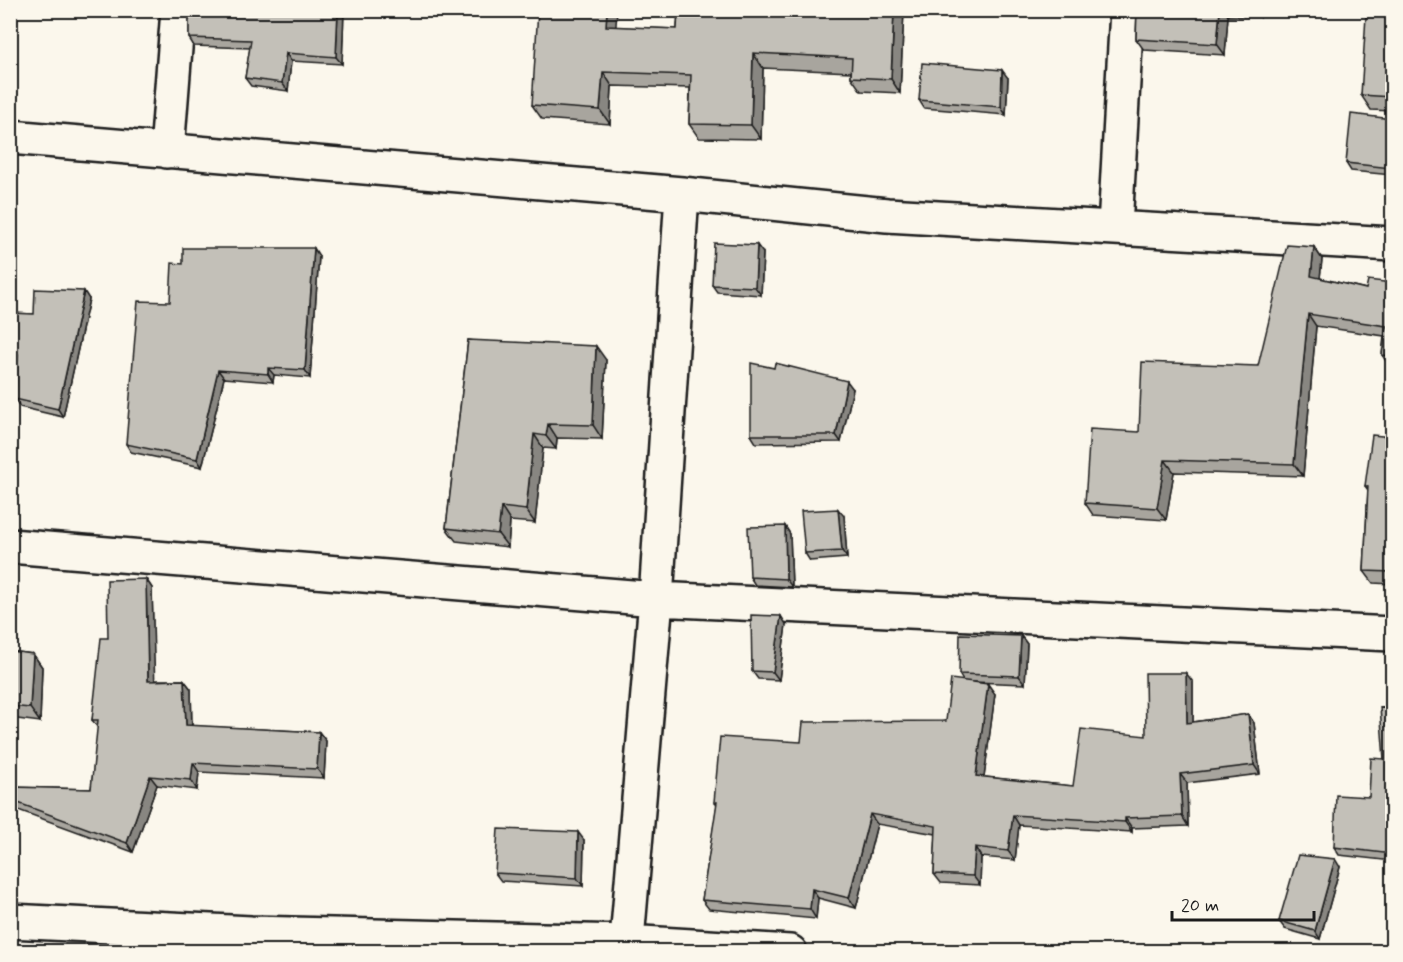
<svg xmlns="http://www.w3.org/2000/svg" width="1403" height="962" font-family="Mynerve,sans-serif">
<style>
.lines{fill:none;stroke-linecap:round;stroke-linejoin:round}
.minor-casing{stroke:#1c1c1c;stroke-width:38}
.minor{stroke:#fbf7ec;stroke-width:33}
.wall{fill:#a8a59e;stroke:#1c1c1c;stroke-width:1.5}
.shaded-wall{fill:#888681;stroke:#1c1c1c;stroke-width:1.5}
.building{fill:#c3c0b8;stroke:#1c1c1c;stroke-width:1.5}
</style>
<rect width="100%" height="100%" fill="#fbf7ec"/>
<filter id="ink" filterUnits="userSpaceOnUse"><feTurbulence type="fractalNoise" baseFrequency=".0167" numOctaves="2"/><feDisplacementMap in="SourceGraphic" scale="12" xChannelSelector="R" yChannelSelector="G"/><feConvolveMatrix kernelMatrix="1 2 1 2 8 2 1 2 1" color-interpolation-filters="sRGB"/></filter>
<g filter="url(#ink)">
<g class="lines">
<g class="minor-casing">
<path id="minor" d="M10,137L682,194L887,215L1392,244
M167,151L178,10
M1115,227L1127,10
M10,546L656,599L1392,634
M10,921L251,933L626,942L790,952
M626,952L656,599L682,194"/>
</g>
<use href="#minor" class="minor"/>
</g>
<path class="wall" d="M189,10H344L342,64L291,61L288,91L251,86L245,78L250,48L194,46L189,38Z
M678,10H904L900,93L861,91L851,77V72L763,68L761,139L699,138L689,124L690,88L612,86L610,124L542,119L532,105L616,27L677,29Z
M1137,10H1260V17L1228,16L1225,55L1144,50L1136,39Z
M1392,18V111L1371,110L1361,95Z
M1008,78L1006,115L924,108L919,100Z
M1392,119V175L1351,171L1346,163Z
M1314,247L1322,259L1320,278L1366,289L1392,283V367H1390L1382,355L1384,336L1316,326L1303,476L1174,472L1166,520L1093,515L1085,503L1258,366Z
M763,253L761,295L717,292L712,285Z
M319,256L310,378L274,375L273,382L224,378L202,467L131,452L126,444L183,264Z
M89,299L63,417L20,407L15,399L17,362L10,361V313L34,314Z
M468,340L606,360L602,439L557,438L556,449L543,448L535,523L510,521L508,547L456,541L446,528Z
M853,389L841,442L756,443L751,435Z
M1392,437V584L1373,583L1364,571L1368,490L1365,486Z
M844,516L847,558L810,561L805,553Z
M785,526L790,534L792,587L755,585L750,577Z
M146,579L152,588L154,680H184L191,689L192,726L319,732L326,741L324,778L199,772L197,790L157,785L133,852L10,807V787L91,789L98,728L92,720L108,638Z
M786,624L779,680L758,679L752,671Z
M1021,636L1027,644L1025,684L973,682L995,694L984,777L1073,786L1146,736L1193,682V722L1248,714L1254,723L1260,774L1187,783L1188,826L1132,828V832L1019,825L1015,860L981,857L980,885L941,883L934,874L936,834L877,824L856,908L818,898L816,919L709,909L702,900L717,805L714,802L801,742L946,721L963,681L959,674Z
M10,651L33,654L42,667L40,722L10,718Z
M1392,710V861L1339,855L1334,847L1369,797L1384,759Z
M584,840L583,886L501,881L495,873Z
M1340,867L1320,939L1285,929L1279,921Z"/>
<path class="shaded-wall" d="M338,10H344L342,64L336,57Z
M607,10H617L615,40L606,26Z
M894,10H904L900,93L891,79Z
M1220,10H1225L1228,16L1225,55L1217,44Z
M1255,10H1260V17Z
M286,53L291,61L288,91L282,83Z
M753,53L763,68L761,139L751,125Z
M1002,70L1008,78L1006,115L1001,107Z
M603,72L612,86L610,124L600,110Z
M757,245L763,253L761,295L755,287Z
M1314,247L1322,259L1319,288L1311,276Z
M314,248L319,256L310,378L305,370Z
M84,291L89,299L63,417L58,409Z
M1308,314L1316,326L1303,476L1294,464Z
M596,346L606,360L602,439L593,425Z
M268,368L274,375L273,382L268,374Z
M218,370L224,378L202,467L197,459Z
M847,381L853,389L841,442L836,435Z
M548,424L557,438L556,449L546,436Z
M534,434L543,448L535,523L526,510Z
M1165,460L1174,472L1166,520L1157,508Z
M501,507L510,521L508,547L498,534Z
M838,509L844,516L847,558L842,551Z
M785,526L790,534L792,587L786,579Z
M146,579L152,588L155,690L148,681Z
M781,616L786,624L779,680L773,672Z
M1021,636L1027,644L1025,684L1019,676Z
M33,654L42,667L40,722L30,708Z
M1186,673L1193,682V732L1187,723Z
M184,680L191,689L192,735L186,725Z
M988,684L995,694L983,785L976,776Z
M1248,714L1254,723L1260,774L1254,765Z
M319,732L326,741L324,778L317,769Z
M193,763L199,772L197,790L191,780Z
M1180,774L1187,783L1188,826L1182,816Z
M150,776L157,785L133,852L127,843Z
M870,814L877,824L856,908L849,898Z
M1013,815L1019,825L1015,860L1008,851Z
M1125,818L1132,828V832L1125,822Z
M578,832L584,840L583,886L577,878Z
M975,847L981,857L980,885L973,876Z
M1335,859L1340,867L1320,939L1315,931Z
M812,889L818,898L816,919L810,909Z"/>
<path class="building" d="M189,10H338L336,57L286,53L282,83L245,78L251,40L189,38Z
M538,10H607L606,26L677,29L678,10H894L891,79L851,77L852,58L753,53L751,125L689,124L691,75L603,72L600,110L532,105Z
M1137,10H1220L1217,44L1136,39Z
M1366,16L1392,18V97L1361,95Z
M922,63L1002,70L1001,107L919,100Z
M1351,114L1392,119V153L1391,168L1346,163Z
M714,243L757,245L755,287L712,285Z
M1287,245L1314,247L1311,276L1366,289L1368,280L1392,283V356L1382,355L1386,326L1308,314L1294,464L1165,460L1157,508L1085,503L1090,429L1139,432L1142,362L1258,366Z
M183,248H314L305,370L268,368V374L218,370L197,459L126,444L138,301L170,302L172,263L183,264Z
M35,289L84,291L58,409L15,399L18,354H10V313L34,314Z
M468,340L596,346L593,425L548,424L546,436L534,434L526,510L501,507L498,534L446,528Z
M751,363L774,368L775,363L847,381L836,435H751Z
M1372,435L1392,437V572L1364,571L1368,486H1365Z
M838,509L842,551L805,553L801,511Z
M785,526L786,579L750,577L748,527Z
M146,579L148,681L184,680L186,725L319,732L317,769L193,763L191,780L150,776L127,843L10,800V787L91,789L98,720H92L101,638H108L107,580Z
M751,615L781,616L773,672L752,671Z
M960,634L1021,636L1019,676L959,674Z
M10,651L33,654L30,708L10,706Z
M1145,673H1186L1187,723L1248,714L1254,765L1180,774L1182,816L1125,818V822L1013,815L1008,851L975,847L973,876L934,874L936,826L870,814L849,898L812,889L810,909L702,900L717,802H714L720,737L801,742L803,722L946,721L951,679L988,684L976,776L1073,786L1081,729L1146,736Z
M1380,707L1392,710V854L1334,847L1336,795L1369,797L1371,758L1384,759Z
M498,829L578,832L577,878L495,873Z
M1298,855L1335,859L1315,931L1279,921Z"/>
</g>
<rect width="1403" height="962" fill="none" stroke="#fbf7ec" stroke-width="36"/>
<rect x="18" y="18" width="1367" height="926" fill="none" stroke="#1c1c1c" stroke-width="2" filter="url(#ink)"/>
<path d="M1172 911v9h142v-9" fill="none" stroke="#1c1c1c" stroke-width="3"/>
<text x="1181" y="911" font-size="18" fill="#1c1c1c" stroke="#fbf7ec" stroke-width="4.5" paint-order="stroke">20 m</text>
</svg>
